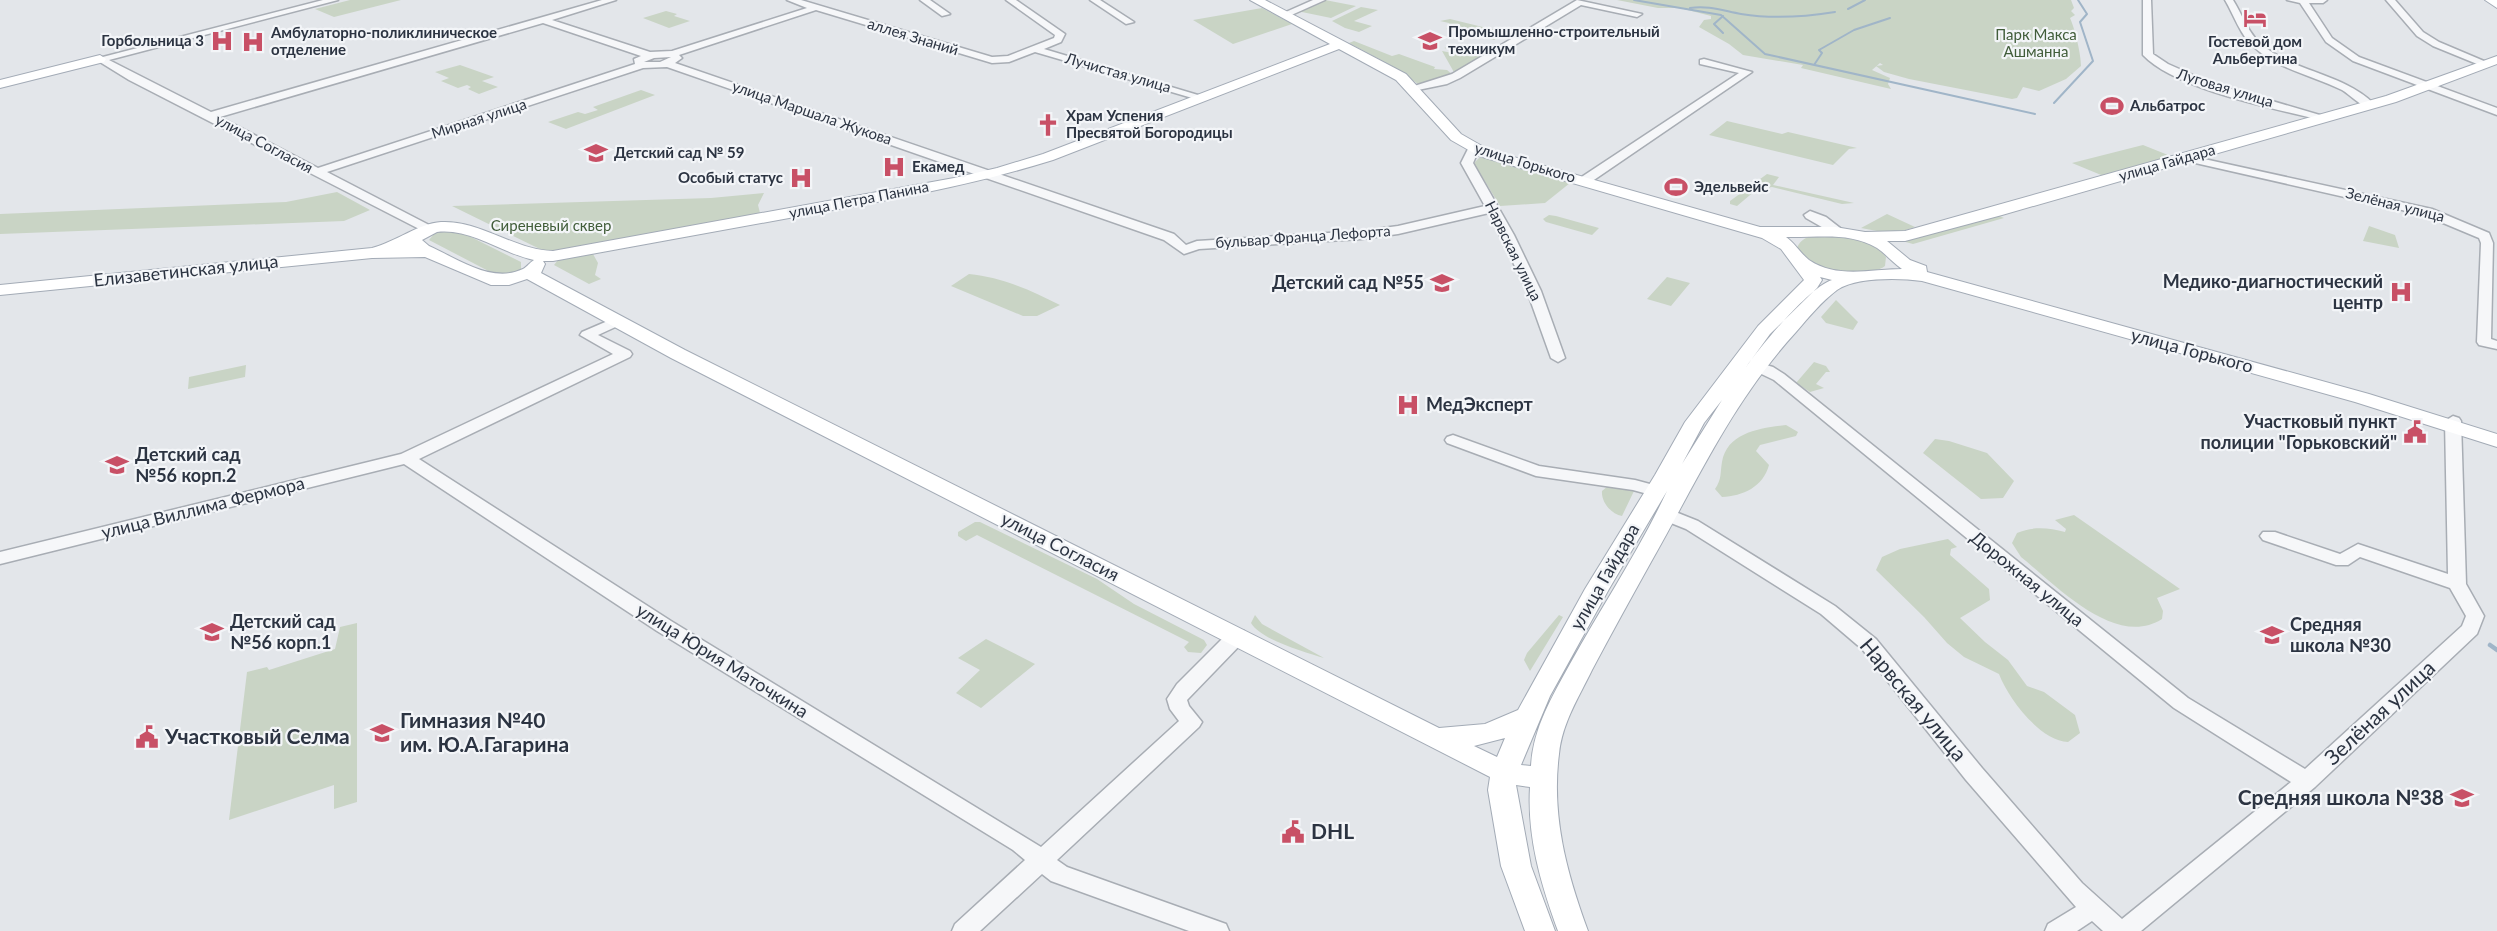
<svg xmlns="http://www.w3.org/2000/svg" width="2497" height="931" font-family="Lato,sans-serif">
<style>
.green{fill:#c9d4c5}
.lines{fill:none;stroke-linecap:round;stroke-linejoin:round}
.stream-far1{stroke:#a0b5c8;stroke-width:2}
.stream{stroke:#a0b5c8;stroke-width:4.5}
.minor-casing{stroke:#a8adb4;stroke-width:3}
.major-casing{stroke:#a3abb6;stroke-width:2}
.minor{fill:#f6f7f9;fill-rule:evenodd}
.major{fill:#fff;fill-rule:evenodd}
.labels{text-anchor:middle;stroke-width:4.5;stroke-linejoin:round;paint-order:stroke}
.far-poi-label{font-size:15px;font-weight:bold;fill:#2c3442;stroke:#f3f5f8;text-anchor:start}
.far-park-label{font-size:15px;fill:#415d3a;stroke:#f3f5f8}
.far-street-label{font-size:15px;fill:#2c3442;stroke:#f3f5f8}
.street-label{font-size:18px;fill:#2c3442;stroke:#f3f5f8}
.poi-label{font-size:18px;font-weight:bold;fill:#2c3442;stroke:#f3f5f8;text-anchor:start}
.near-street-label{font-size:21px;fill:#2c3442;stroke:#f3f5f8}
.near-poi-label{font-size:21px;font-weight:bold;fill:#2c3442;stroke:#f3f5f8;text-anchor:start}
</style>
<rect width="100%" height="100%" fill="#e3e6ea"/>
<path class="green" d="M350,0H401L334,17L315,9Z
M1325,0L1356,6L1331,18L1297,11Z
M1617,0H2071L2074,8L2071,11L2075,15L2070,18C2075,29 2081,54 2081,66L2066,79L2039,91L2023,87L2017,98L2012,99L1909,79L1884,72L1876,66L1883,65L1880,63L1872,70L1890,78L1888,84L1891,89L1801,68L1803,65L1743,55L1729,44L1699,27L1704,20L1711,19V16L1680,8H1658Z
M1361,7L1378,10L1354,21L1372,26L1359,32L1345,28L1332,21Z
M1262,8L1292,24L1233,44L1193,20Z
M666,11L677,14L674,16L690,21L669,28L643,18Z
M1450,19L1507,33L1494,40L1446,29L1450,27L1449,23L1440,21Z
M1354,41L1392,56L1399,54L1435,67L1434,69L1447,70L1453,75L1418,84L1394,67L1349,43Z
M1457,44L1485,50L1486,55L1455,74L1442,51L1468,56L1470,54L1444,48Z
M460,65L494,77L482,81L498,87L479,94L468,89L471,87L467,85L458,88L441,81L449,78L435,72Z
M641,90L655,95L566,129L548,122L578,112L585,114L598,110L593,107Z
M1727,121L1782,134L1788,132L1857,148L1849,149L1833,165L1709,135Z
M2143,145L2173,157L2106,177L2072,163Z
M1480,157H1488L1570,183L1545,203L1500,206L1475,165V162Z
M1767,174L1779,177L1773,185L1854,203L1842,204L1772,187L1756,190L1737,206L1730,204V201Z
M337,192L370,210L344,221L0,234V214L286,202Z
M764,193L758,205L760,213L546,252L452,206L711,198Z
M1887,214L1915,227L1893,234L1861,228Z
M1549,215L1556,216L1599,228L1592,235L1546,222L1543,219Z
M1997,215L2004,218L1913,244L1902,241Z
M2369,226L2395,235L2399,248L2363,241Z
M446,230L459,231L521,262V270L498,276L429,240L434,234Z
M1834,235C1852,238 1875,241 1886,257L1885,266C1871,277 1831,273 1815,265C1808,262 1802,254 1797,249C1801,233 1821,235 1834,235Z
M593,254L598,263L595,275L601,279L589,284L554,265L558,260Z
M969,274C1001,277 1031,290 1060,305L1037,316H1023L951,286Z
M1667,277L1690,283L1671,306L1647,299Z
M1836,300L1858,322L1853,330L1826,323L1821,317Z
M1814,362L1826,366L1830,372H1826L1816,384L1824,388L1810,392L1796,383Z
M246,365L245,377L188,389L189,377Z
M1786,425L1798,432L1796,436L1760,445L1756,451L1769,465C1763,487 1743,496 1722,497L1715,489C1722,479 1720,473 1722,462C1727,432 1761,428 1786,425Z
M1935,439L1949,441L1987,453L2014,481L2003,498L1981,499L1923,453Z
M1608,486L1634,491L1622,516C1611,514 1601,502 1602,491Z
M2074,515L2180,589L2157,598L2163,611L2162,619C2115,649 2055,584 2021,557L2012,543L2017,533C2033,526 2049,528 2065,532L2066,529L2055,520Z
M975,522H980L1097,579L1134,604L1204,640L1207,645L1201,653L1188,652L1184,647L1189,642L977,535L966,541L958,536V532Z
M1948,539L1957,547L1951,549L1950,555L1989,589L1990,600L1960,618L1985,642L2008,660L2027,686L2044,692L2075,715L2080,733L2068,742C2040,741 2008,698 1999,674L1964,657L1947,643L1924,617L1876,570L1882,557L1900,549Z
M1255,615L1262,624L1324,658C1305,652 1261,640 1251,623Z
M1559,615L1563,617L1530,671L1524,660L1527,653Z
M357,623V802L334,809V785L229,820L247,672L267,667L269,670L335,649L340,627Z
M986,639L1035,664L981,708L956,693L980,670L958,658Z"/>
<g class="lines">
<path class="stream-far1" d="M1634,0L1721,15L1765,54L2035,114
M1690,8C1708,5 1724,11 1741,14C1772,19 1804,17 1835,12
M1848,9L1865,0
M1723,16L1714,24L1723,33
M1814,65L1822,53L1819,50L1854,30L1890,18
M2054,103L2093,61L2080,22L2087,14L2078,0"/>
<path class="stream" d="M2490,645L2497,650"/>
<g class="minor-casing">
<path id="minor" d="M323,0H338L109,60L211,112L602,0H616L552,20L650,52L672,51L807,8L787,0H801L992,57L1008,56L1054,38L1055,35L1006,0H1016L1065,34L1061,42L1044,49L1208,98L1199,100L1035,52L1009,62L992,63L816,10L679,55L682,58L675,63L1174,234L1186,245L1197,241L1361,231L1398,226L1485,206L1461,163L1469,147H1477L1479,149L1473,163L1514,235L1541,291L1565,358L1558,362L1551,358L1527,291L1489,213L1398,234L1361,239L1199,249L1184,254L1164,240L667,67L643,68L327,172L431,226L433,229L427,233L129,80L95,59ZM543,23L641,56L634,59L635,64L318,168L220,117ZM671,57L660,62H644L654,58Z
M920,0H930L950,14L942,16Z
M1090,0H1100L1134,22L1126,24Z
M1313,0H1325L1287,17L1279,15Z
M1577,0L1642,14L1637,17L1581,5L1460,78L1447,84L1413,91L1408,88L1452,74Z
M2143,0H2151L2153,54L2168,64L2211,83L2330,118L2325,121C2277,109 2176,90 2143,55Z
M2225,0H2233C2242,14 2248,33 2261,44C2293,72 2342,73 2373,103V107C2362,109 2351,95 2342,90C2314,76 2277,69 2254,47C2240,35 2234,15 2225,0Z
M2287,0H2327L2323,3H2309L2332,38L2359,57L2497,108V115L2353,61L2326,42L2300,3Z
M2386,0H2395L2423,32L2439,42L2491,64L2482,66L2433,46L2417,36Z
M1704,59L1752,72L1588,184H1580V178L1739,73L1700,64V60Z
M2186,155L2432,209L2489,233L2493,243L2491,339L2497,341V349L2479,345L2477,342L2481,243L2479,238L2424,215L2182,160L2180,158Z
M1810,211L1826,217L1844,231L1842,234H1834L1806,218L1804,215Z
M617,317L624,321L622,324L598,335L630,351L632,354L630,357L419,459L671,621L1041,847L1179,721L1170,709L1167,699L1177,684L1230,631L1237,629L1244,631L1247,636L1244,641L1187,700L1189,706L1202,722L1199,727L1057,860L1067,867L1226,924L1229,931H1189L1051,881L1042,874L980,931H952L955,924L1025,860L1013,850L657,631L404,464L0,564V552L401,454L613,354L580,335L582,332Z
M1756,362L1773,367L1784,374L2188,698L2305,769L2462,626L2466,616L2450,588L2360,557L2348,565H2336L2263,540L2260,536L2263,532H2275L2340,554L2358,544L2448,574L2445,421L2453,416L2459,418L2461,421L2466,584L2484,616L2477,634L2315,787L2141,931H2103L2092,921L2077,931H2045L2048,924L2076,907L1966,780L1862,649L1821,614L1686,529L1661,519L1658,515L1661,511H1673L1698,521L1835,606L1876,639L1982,768L2082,883L2122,919L2291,782L2174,708L1774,380L1751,369L1749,366Z
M1453,435L1539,466L1635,480L1661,487L1663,491L1661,495L1655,496L1633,490L1536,476L1447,443L1445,440L1447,437Z"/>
</g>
<g class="major-casing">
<path id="major" d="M1250,0H1265L1406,74L1461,134L1489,150L1760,227H1835L1865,232L1905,231L2386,96L2497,56V64L2396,102L2002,215L1905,241H1887L1910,260L1926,266L1927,272L2369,394L2497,434V447L2355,402L1922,281C1899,278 1856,277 1837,290C1821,302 1809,317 1796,332C1732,402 1697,481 1651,562C1631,598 1611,634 1592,670C1579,697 1562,723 1559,754C1551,816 1567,874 1588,931H1558C1541,884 1527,838 1530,787L1516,785L1531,866L1555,931H1525L1501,866L1488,790L1490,777L671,358L527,279L509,285H491L425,257L372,258L0,295V285L372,248C395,242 420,223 441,222C481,220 513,250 553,251L954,178L997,168L1043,154L1330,44ZM1339,49L1396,80L1451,140L1479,156L1762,238L1781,249L1804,280L1758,326L1685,422L1655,475L1585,589L1518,710L1485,724L1439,728L685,350L541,273L545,264L543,261H553C635,246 717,231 800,216C885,201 970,186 1053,160ZM437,232C471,228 501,253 534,260C529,263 528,266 523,269C492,284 458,259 429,246L422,240ZM1786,237C1816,238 1849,231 1877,248C1886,254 1893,263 1902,269C1871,269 1837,279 1809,260C1800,253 1795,243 1786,237ZM1820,277L1832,280C1808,288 1761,346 1746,367L1770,334L1817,288L1822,280ZM1722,400L1682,464L1704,423ZM1667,491C1639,551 1602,606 1570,664C1552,697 1533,728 1531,766L1521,765L1550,696L1609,589ZM1505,738L1497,757L1474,746Z
M2485,0H2497V8Z
M100,55L106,59L104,62L0,88V80Z"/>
</g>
<use href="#minor" class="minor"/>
<use href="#major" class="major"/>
</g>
<defs>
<g id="hotel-bare" transform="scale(1.8)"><path d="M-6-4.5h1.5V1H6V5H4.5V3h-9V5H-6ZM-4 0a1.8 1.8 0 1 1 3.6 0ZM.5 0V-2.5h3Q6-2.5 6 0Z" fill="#c85066" stroke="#f3f5f8" stroke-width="2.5" paint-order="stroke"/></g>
<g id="hospital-bare" transform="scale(1.8)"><path d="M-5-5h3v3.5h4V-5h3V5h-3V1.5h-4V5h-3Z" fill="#c85066" stroke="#f3f5f8" stroke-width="2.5" paint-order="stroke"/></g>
<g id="university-bare" transform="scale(1.8)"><path d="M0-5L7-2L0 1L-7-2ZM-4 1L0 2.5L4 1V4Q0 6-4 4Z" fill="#c85066" stroke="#f3f5f8" stroke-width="2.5" paint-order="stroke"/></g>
<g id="stadium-bare" transform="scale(1.8)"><path d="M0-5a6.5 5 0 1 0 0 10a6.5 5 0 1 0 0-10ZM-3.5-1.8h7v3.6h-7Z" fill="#c85066" stroke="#f3f5f8" stroke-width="2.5" paint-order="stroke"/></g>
<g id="church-bare" transform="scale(1.8)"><path d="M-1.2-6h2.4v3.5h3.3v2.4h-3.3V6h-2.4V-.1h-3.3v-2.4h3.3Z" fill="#c85066" stroke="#f3f5f8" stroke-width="2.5" paint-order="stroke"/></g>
<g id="school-bare" transform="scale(1.8)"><path d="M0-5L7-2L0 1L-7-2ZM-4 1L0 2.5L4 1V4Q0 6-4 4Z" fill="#c85066" stroke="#f3f5f8" stroke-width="2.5" paint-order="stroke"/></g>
<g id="civic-bare" transform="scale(1.8)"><path d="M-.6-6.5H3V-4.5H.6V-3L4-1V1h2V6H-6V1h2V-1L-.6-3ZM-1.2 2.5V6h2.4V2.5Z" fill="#c85066" stroke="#f3f5f8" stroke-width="2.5" paint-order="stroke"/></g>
</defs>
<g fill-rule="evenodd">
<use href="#hotel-bare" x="2255" y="18"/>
<use href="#hospital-bare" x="222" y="41"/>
<use href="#university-bare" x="1430" y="41"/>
<use href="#hospital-bare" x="253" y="42"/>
<use href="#stadium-bare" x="2112" y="106"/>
<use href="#church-bare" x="1048" y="125"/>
<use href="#school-bare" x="596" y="153"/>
<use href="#hospital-bare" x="894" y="167"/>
<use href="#hospital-bare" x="801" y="178"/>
<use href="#stadium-bare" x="1676" y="187"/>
<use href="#school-bare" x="1442" y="283"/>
<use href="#hospital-bare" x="2401" y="292"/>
<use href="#hospital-bare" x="1408" y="405"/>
<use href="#civic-bare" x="2415" y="432"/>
<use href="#school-bare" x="117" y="465"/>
<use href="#school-bare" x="212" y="632"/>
<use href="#school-bare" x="2272" y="635"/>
<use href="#school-bare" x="382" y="733"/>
<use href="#civic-bare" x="147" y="737"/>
<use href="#school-bare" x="2462" y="798"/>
<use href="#civic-bare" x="1293" y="832"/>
</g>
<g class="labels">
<g class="far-poi-label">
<text x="1448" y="37">Промышленно-строительный<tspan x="1448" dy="17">техникум</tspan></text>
<text x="271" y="38">Амбулаторно-поликлиническое<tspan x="271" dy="17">отделение</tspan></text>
<text x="204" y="46" text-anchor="end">Горбольница 3</text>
<text x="2255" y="47" text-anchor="middle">Гостевой дом<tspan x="2255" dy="17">Альбертина</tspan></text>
<text x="2130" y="111">Альбатрос</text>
<text x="1066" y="121">Храм Успения<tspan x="1066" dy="17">Пресвятой Богородицы</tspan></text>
<text x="614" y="158">Детский сад № 59</text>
<text x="912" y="172">Екамед</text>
<text x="783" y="183" text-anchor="end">Особый статус</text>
<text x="1694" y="192">Эдельвейс</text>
</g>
<g class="far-park-label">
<text x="2036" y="40">Парк Макса<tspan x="2036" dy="17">Ашманна</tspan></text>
<text x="551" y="231">Сиреневый сквер</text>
</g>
<g class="far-street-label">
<text transform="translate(913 37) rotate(17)" y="5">аллея Знаний</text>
<text transform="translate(1118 73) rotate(16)" y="5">Лучистая улица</text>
<text transform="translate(2225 88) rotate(17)" y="5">Луговая улица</text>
<text transform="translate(812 113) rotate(19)" y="5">улица Маршала Жукова</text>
<text transform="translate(479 119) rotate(-18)" y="5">Мирная улица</text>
<text transform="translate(264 144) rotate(28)" y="5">улица Согласия</text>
<text transform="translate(1525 163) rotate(17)" y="5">улица Горького</text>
<text transform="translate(2167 163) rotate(-16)" y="5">улица Гайдара</text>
<text transform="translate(859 200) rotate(-11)" y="5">улица Петра Панина</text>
<text transform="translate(2395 205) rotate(14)" y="5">Зелёная улица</text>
<text transform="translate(1303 237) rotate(-4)" y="5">бульвар Франца Лефорта</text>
<text transform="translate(1513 251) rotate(64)" y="5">Нарвская улица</text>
</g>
<g class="street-label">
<text transform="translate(186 271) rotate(-6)" y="6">Елизаветинская улица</text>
<text transform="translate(2192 351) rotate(15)" y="6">улица Горького</text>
<text transform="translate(203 508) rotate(-14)" y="6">улица Виллима Фермора</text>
<text transform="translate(1060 547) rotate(27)" y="6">улица Согласия</text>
<text transform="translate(1605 577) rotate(-60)" y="6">улица Гайдара</text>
<text transform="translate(2027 579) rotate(39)" y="6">Дорожная улица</text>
<text transform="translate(722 661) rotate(32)" y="6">улица Юрия Маточкина</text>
</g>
<g class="poi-label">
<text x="2383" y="288" text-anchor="end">Медико-диагностический<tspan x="2383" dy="21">центр</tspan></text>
<text x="1424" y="289" text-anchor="end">Детский сад №55</text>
<text x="1426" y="411">МедЭксперт</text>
<text x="2397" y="428" text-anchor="end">Участковый пункт<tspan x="2397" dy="21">полиции "Горьковский"</tspan></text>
<text x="135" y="461">Детский сад<tspan x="135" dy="21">№56 корп.2</tspan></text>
<text x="230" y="628">Детский сад<tspan x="230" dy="21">№56 корп.1</tspan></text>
<text x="2290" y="631">Средняя<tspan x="2290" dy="21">школа №30</tspan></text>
</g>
<g class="near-street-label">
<text transform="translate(1913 700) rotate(50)" y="7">Нарвская улица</text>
<text transform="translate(2380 713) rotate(-43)" y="7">Зелёная улица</text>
</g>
<g class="near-poi-label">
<text x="400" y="728">Гимназия №40<tspan x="400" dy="24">им. Ю.А.Гагарина</tspan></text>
<text x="165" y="744">Участковый Селма</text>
<text x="2444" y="805" text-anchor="end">Средняя школа №38</text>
<text x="1311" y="839">DHL</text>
</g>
</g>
</svg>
